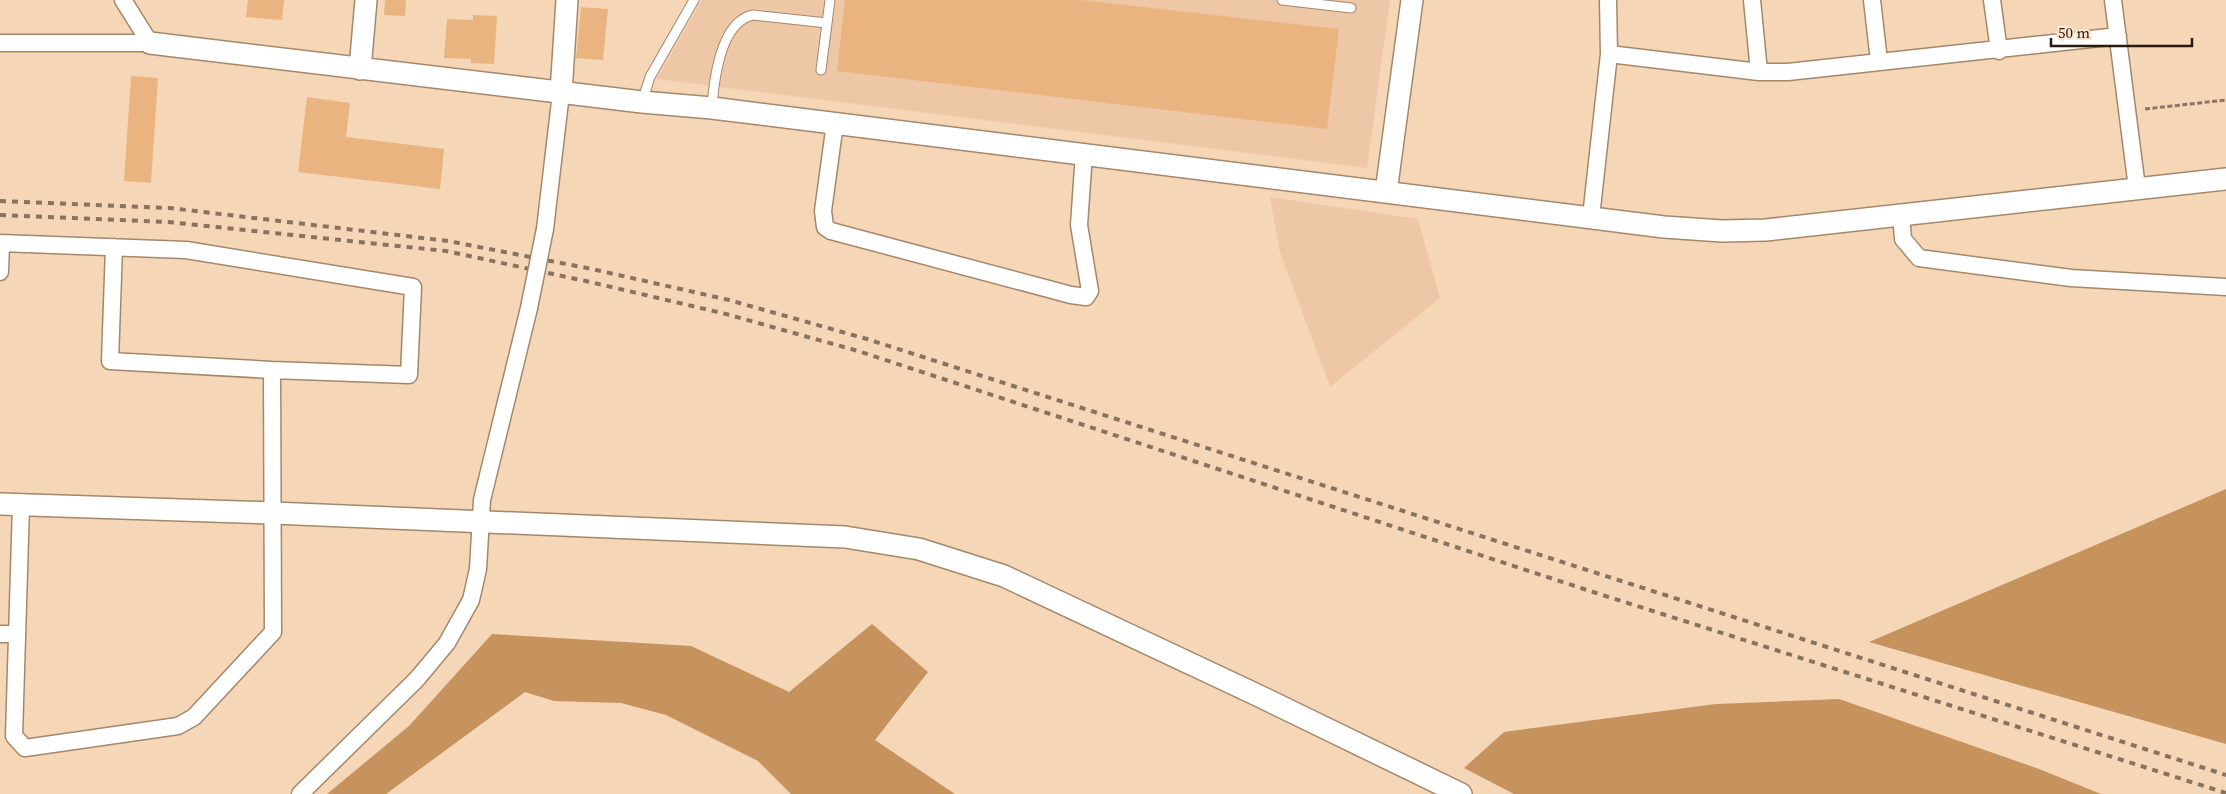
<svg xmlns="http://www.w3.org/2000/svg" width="2226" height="794" font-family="'Source Serif 4',serif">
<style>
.built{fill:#eec8a6}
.forest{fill:#c6925e}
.building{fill:#eab480}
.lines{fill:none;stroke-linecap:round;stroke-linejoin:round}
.service-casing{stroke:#a5876b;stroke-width:11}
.minor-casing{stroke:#a5876b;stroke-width:19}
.tertiary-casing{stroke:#a5876b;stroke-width:24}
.path{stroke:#8b7661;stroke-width:3;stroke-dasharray:5 2.5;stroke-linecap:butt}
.service{stroke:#fff;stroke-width:9}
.minor{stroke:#fff;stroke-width:16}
.tertiary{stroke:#fff;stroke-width:21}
.rail{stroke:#88735e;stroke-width:4;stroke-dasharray:6 6;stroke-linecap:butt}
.minor-bridge-casing{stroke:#a5876b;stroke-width:19;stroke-linecap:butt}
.minor-bridge{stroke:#fff;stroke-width:16}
</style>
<rect width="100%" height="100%" fill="#f5d6b7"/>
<path class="built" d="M702,0H1390L1367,168L657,79Z
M1270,197L1418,219L1440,298L1330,387L1279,249Z"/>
<path class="forest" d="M2226,489V744L1869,642Z
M872,624L928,672L875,740L955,794H791L758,761L666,715L621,703L554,701L525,692L386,794H327L409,726L492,634L691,646L789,692Z
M1839,699L2039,769L2101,794H1514L1464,768L1504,732L1716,704Z"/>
<path class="building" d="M248,0H284L282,20L246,17Z
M385,0H406L405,16L384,15Z
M845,0H1081L1339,29L1327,129L837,71Z
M581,7L608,9L603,60L576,58Z
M473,15L497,16L494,64L471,63V59L444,58L447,19L473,20Z
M131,76L158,78L151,183L124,181Z
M307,97L350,103L346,137L444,149L440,189L298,172Z"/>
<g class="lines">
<g class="service-casing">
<path id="service" d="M1282,0L1351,8
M821,70L830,0
M642,102L650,77L694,0
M712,107C714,80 720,22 753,15L827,23"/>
</g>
<g class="minor-casing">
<path id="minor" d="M123,0L150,43
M1752,0L1759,72
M1872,0L1879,61
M1992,0L1999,51
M2113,0L2137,188
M0,43H150
M1609,54L1759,72H1788L2118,36
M835,123L823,211L825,227L831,231L1071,295L1086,297L1090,291L1079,225L1084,153
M1901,214L1903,239L1919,258L2071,278L2226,287
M1591,217L1609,54L1608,0
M545,229L561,93
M0,243L186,250L413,287L409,375L272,370L273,632L194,717L178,726L25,748L14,736L21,505
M114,247L110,361L272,370
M0,272L1,243
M0,634H17
M300,794L417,679L447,643L471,600L478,569L482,500L529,308"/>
</g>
<g class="tertiary-casing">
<path id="tertiary" d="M150,43L642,102L712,108L1664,227L1722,231L1766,230L2226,179
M360,69L366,0
M561,93L567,0
M1386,192L1412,0
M0,504L273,513L845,537L919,549L1004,576L1255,694L1461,794"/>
</g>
<path class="path" d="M2145,109L2226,100"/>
<use href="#service" class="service"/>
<use href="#minor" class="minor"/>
<use href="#tertiary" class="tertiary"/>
<path class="rail" d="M0,201L170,208L448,241L592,269L729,300L867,339L2226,775
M0,215L168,222L446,251L590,282L726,314L858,351L1593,592L2226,793"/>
<g class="minor-bridge-casing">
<path id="minor-bridge" d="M529,308L545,229"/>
</g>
<use href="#minor-bridge" class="minor-bridge"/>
</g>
<path d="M2051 38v8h141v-8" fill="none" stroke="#261a0f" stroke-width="2.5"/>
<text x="2058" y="38" font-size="15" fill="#261a0f" stroke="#fee4cc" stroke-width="4" paint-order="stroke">50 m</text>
</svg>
